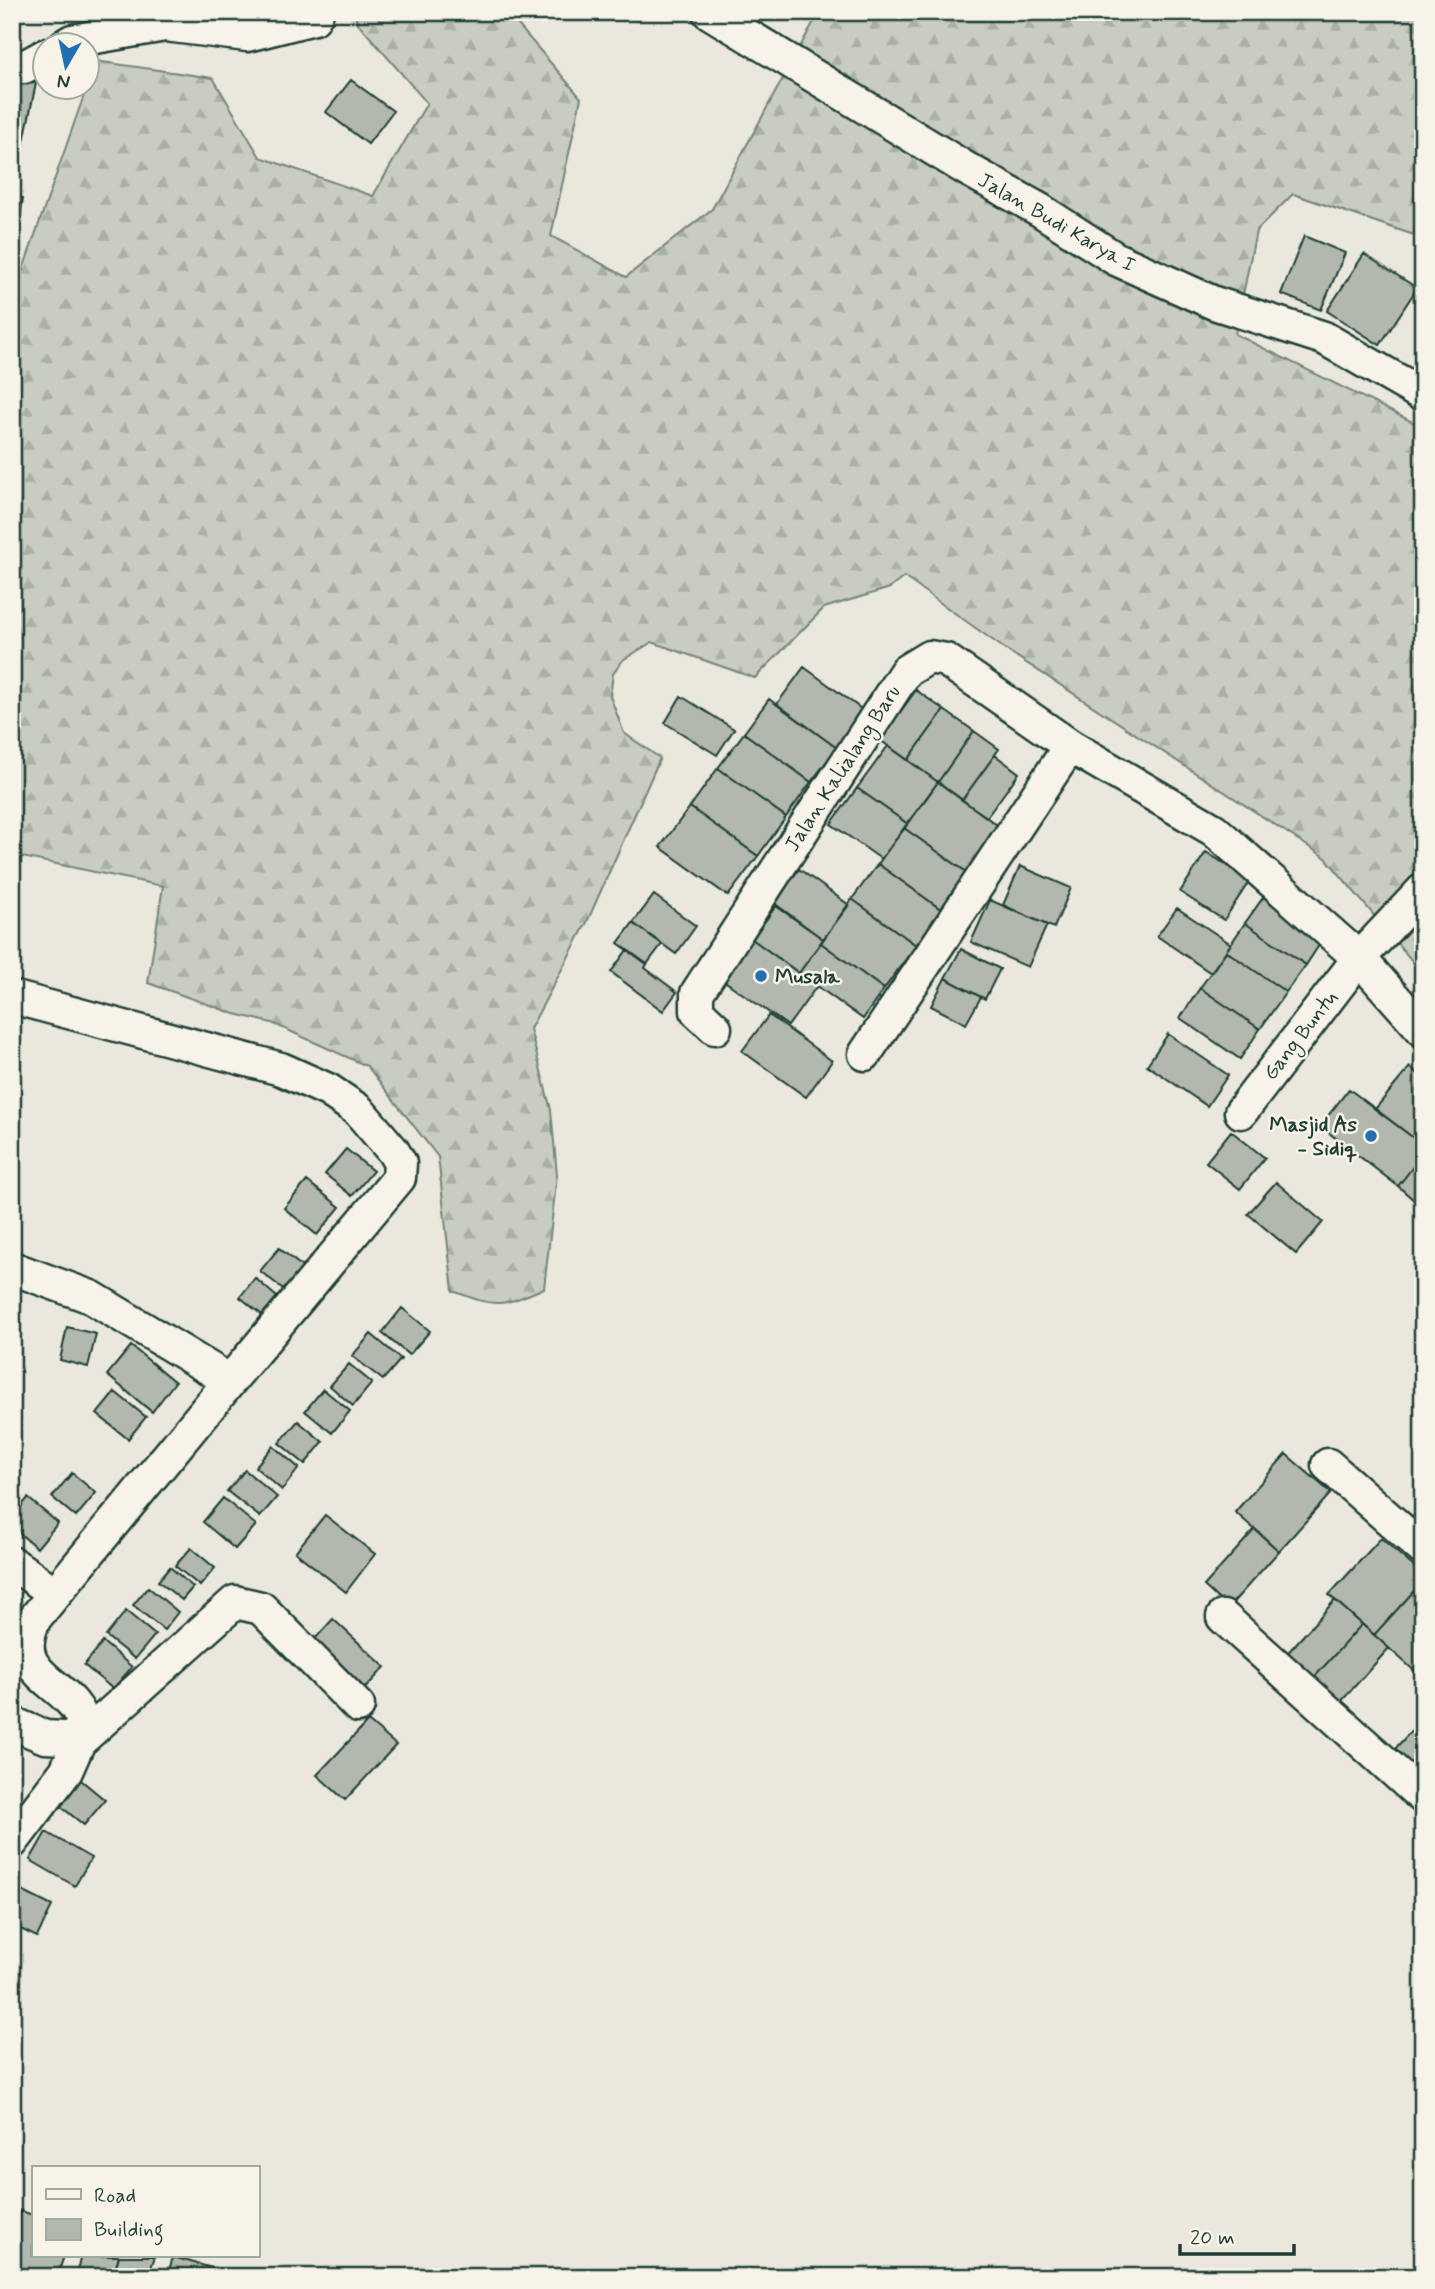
<svg xmlns="http://www.w3.org/2000/svg" width="1435" height="2289" font-family="Mynerve,sans-serif">
<style>
.forest{fill:url(#forest-firs);stroke:#74847a;stroke-width:2}
.building{fill:#b2b8ae;stroke:#1f3d34;stroke-width:2}
.lines{fill:none;stroke-linecap:round;stroke-linejoin:round}
.street-casing{stroke:#1f3d34;stroke-width:37}
.street{stroke:#f7f3e8;stroke-width:32}
.poi-dot{fill:#1f6fb2;stroke:#f7f3e8;stroke-width:2.5}
.labels{text-anchor:middle;stroke-width:5;stroke-linejoin:round;paint-order:stroke}
.street-label{font-size:21px;fill:#1f3d34;stroke:#f7f3e8}
.poi-label{font-size:21px;font-weight:bold;fill:#1f3d34;stroke:#f7f3e8;text-anchor:start}
</style>
<defs>
<pattern id="forest-firs" width="22" height="20" patternUnits="userSpaceOnUse" patternTransform="scale(1.75)"><rect width="22" height="20" fill="#c8ccc1"/><path d="M5 1l3.5 6h-7zM16 11l3.5 6h-7z" fill="#abb0a6"/></pattern>
</defs>
<rect width="100%" height="100%" fill="#eae8dd"/>
<filter id="ink" filterUnits="userSpaceOnUse"><feTurbulence type="fractalNoise" baseFrequency=".0143" numOctaves="2"/><feDisplacementMap in="SourceGraphic" scale="14" xChannelSelector="R" yChannelSelector="G"/><feConvolveMatrix kernelMatrix="1 2 1 2 8 2 1 2 1" color-interpolation-filters="sRGB"/></filter>
<g filter="url(#ink)">
<path class="forest" d="M356,12H507L581,98L551,236L626,277L712,209L819,12H1423V238L1293,194L1256,231L1235,334L1423,427V974L1326,858L1005,649L904,577L890,588L824,608L755,678L652,642L623,660L613,674L610,696L624,733L660,758L587,922L530,1029L551,1110L557,1175L544,1288C500,1307 498,1308 453,1291L438,1157L367,1066L272,1023L235,1014L148,983L163,886L12,855V271L22,272L96,61L213,78L260,157L373,196L427,103L356,21Z"/>
<path class="building" d="M12,78L36,83L23,146L12,144Z
M351,80L393,111L368,144L326,112Z
M12,196L23,198L15,248H12Z
M1304,236L1345,253L1321,310L1281,294Z
M1364,254L1417,288L1380,345L1327,311Z
M804,667L864,711L837,748L777,704Z
M916,690L944,710L908,760L880,740Z
M681,696L734,729L717,755L665,723Z
M769,699L837,748L811,782L744,733Z
M944,710L974,731L938,782L908,760Z
M974,731L999,749L962,800L938,782Z
M744,733L811,782L786,817L718,768Z
M888,746L938,782L908,824L857,788Z
M995,755L1019,773L987,817L962,800Z
M718,768L786,817L758,856L690,807Z
M938,782L1001,828L968,873L904,828Z
M857,788L908,824L881,859L831,824Z
M690,807L758,856L728,896L660,847Z
M904,828L968,873L942,910L878,864Z
M1206,852L1250,880L1224,920L1180,892Z
M878,864L942,910L916,945L852,899Z
M1020,866L1071,888L1054,928L1003,905Z
M799,869L849,905L823,939L774,903Z
M654,895L696,926L676,954L633,923Z
M1265,895L1325,936L1306,965L1245,923Z
M852,899L916,945L884,989L821,943Z
M990,900L1047,925L1028,967L971,942Z
M776,906L823,939L799,973L752,939Z
M1177,908L1231,944L1211,973L1157,936Z
M633,923L662,944L647,964L618,943Z
M1245,923L1306,965L1286,992L1226,951Z
M741,931L817,986L788,1026L712,972Z
M821,943L884,989L863,1019L799,973Z
M961,949L1000,969L985,999L945,978Z
M627,950L647,964L645,968L677,992L663,1011L611,972Z
M1226,951L1286,992L1260,1029L1200,988Z
M945,978L981,997L966,1024L931,1006Z
M1200,988L1260,1029L1240,1059L1180,1018Z
M769,1015L832,1061L806,1097L742,1051Z
M1168,1034L1228,1075L1207,1106L1147,1065Z
M1410,1067L1423,1078V1145L1375,1109Z
M1349,1089L1423,1145V1154L1398,1186L1320,1126Z
M1231,1131L1265,1158L1240,1189L1206,1162Z
M346,1149L373,1171L352,1196L325,1174Z
M1423,1154V1208L1398,1186Z
M307,1181L340,1207L317,1235L284,1208Z
M1276,1182L1323,1222L1296,1254L1248,1214Z
M279,1248L306,1270L287,1292L260,1271Z
M255,1278L277,1297L262,1315L240,1297Z
M402,1308L430,1331L409,1355L382,1333Z
M67,1327L96,1334L88,1367L60,1360Z
M371,1334L401,1359L383,1380L352,1356Z
M131,1346L175,1382L152,1412L107,1375Z
M349,1364L372,1383L353,1406L330,1386Z
M323,1389L350,1411L332,1433L305,1411Z
M115,1392L146,1417L128,1439L97,1414Z
M298,1421L323,1442L305,1464L279,1443Z
M273,1446L299,1468L282,1490L255,1467Z
M1286,1454L1331,1493L1279,1551L1235,1512Z
M245,1470L277,1497L260,1517L227,1491Z
M72,1473L96,1493L76,1517L52,1497Z
M28,1498L58,1523L37,1548L12,1527V1517Z
M223,1498L256,1525L235,1549L203,1522Z
M325,1515L375,1554L346,1592L295,1552Z
M1255,1529L1279,1551L1228,1608L1204,1586Z
M1381,1538L1423,1575V1581L1374,1635L1329,1595Z
M191,1548L215,1568L200,1586L175,1566Z
M170,1567L193,1587L182,1600L158,1581Z
M1423,1581V1669L1418,1674L1374,1635Z
M148,1587L178,1612L164,1630L133,1605Z
M1335,1600L1362,1624L1311,1681L1284,1657Z
M126,1611L155,1635L135,1659L106,1636Z
M333,1619L385,1667L357,1697L305,1650Z
M1362,1624L1389,1648L1338,1705L1311,1681Z
M103,1642L132,1667L113,1689L84,1665Z
M1423,1718V1780L1392,1752Z
M368,1721L396,1745L345,1800L317,1775Z
M76,1776L105,1800L84,1825L54,1801Z
M46,1832L91,1858L75,1886L30,1860Z
M12,1886L52,1906L37,1937L12,1925Z
M12,2208L21,2211L12,2242Z
M21,2211L33,2215V2256H64L57,2277H12V2242Z
M81,2256H119L113,2277H75Z
M119,2256H155L148,2277H113Z
M173,2257L226,2272L224,2277H167Z"/>
<g class="lines">
<g class="street-casing">
<path id="street" d="M709,12L965,168L1040,210L1116,259L1214,303L1324,338L1423,395
M64,46L72,41L165,25L247,35L314,18L317,12
M12,67H24L46,55
M12,997L281,1069L328,1090L358,1110L393,1151L400,1163L399,1178L230,1381
M715,1028L697,1011V993L906,671L929,657L946,660L1070,746L1214,830L1359,958L1423,1030
M865,1054L1070,746
M1241,1112L1359,958L1423,890
M12,1268L91,1297L230,1381L35,1618C5,1681 75,1679 85,1728L66,1771L12,1842
M1328,1465L1423,1549
M12,1563L53,1592
M1223,1617L1423,1797
M12,1723L45,1737L82,1739L235,1602L261,1608L358,1706"/>
</g>
<use href="#street" class="street"/>
</g>
</g>
<g class="poi-dot">
<circle cx="761" cy="976" r="7"/>
<circle cx="1371" cy="1136" r="7"/>
</g>
<g class="labels">
<g class="street-label">
<text transform="translate(1057 222) rotate(30)" y="7">Jalan Budi Karya I</text>
<text transform="translate(842 768) rotate(-57)" y="7">Jalan Kalialang Baru</text>
<text transform="translate(1300 1035) rotate(-52)" y="7">Gang Buntu</text>
</g>
<g class="poi-label">
<text x="775" y="983">Musala</text>
<text x="1357" y="1131" text-anchor="end">Masjid As<tspan x="1357" dy="24">- Sidiq</tspan></text>
</g>
</g>
<rect width="1435" height="2289" fill="none" stroke="#f7f3e8" stroke-width="42"/>
<rect x="21" y="21" width="1393" height="2247" fill="none" stroke="#1f3d34" stroke-width="2.5" filter="url(#ink)"/>
<rect x="32" y="2166" width="228" height="91" fill="#f7f3e8" stroke="#a1aaa0" stroke-width="2"/>
<rect x="46" y="2189" width="35" height="10" fill="#f7f3e8" stroke="#a1aaa0" stroke-width="2"/>
<text x="94" y="2202" font-size="21" fill="#1f3d34">Road</text>
<rect x="46" y="2219" width="35" height="21" fill="#b2b8ae" stroke="#a1aaa0" stroke-width="2"/>
<text x="94" y="2236" font-size="21" fill="#1f3d34">Building</text>
<g transform="translate(66 66) rotate(189)"><circle r="33" fill="#f7f3e8" stroke="#a1aaa0" stroke-width="2"/>
<path d="M0-5L12 26L0 18L-12 26Z" fill="#1f6fb2"/>
<text y="-10" font-size="19" font-weight="bold" text-anchor="middle" fill="#1f3d34">N</text>
</g>
<path d="M1180 2244v10h114v-10" fill="none" stroke="#1f3d34" stroke-width="3.5"/>
<text x="1190" y="2244" font-size="21" fill="#1f3d34" stroke="#f7f3e8" stroke-width="5" paint-order="stroke">20 m</text>
</svg>
